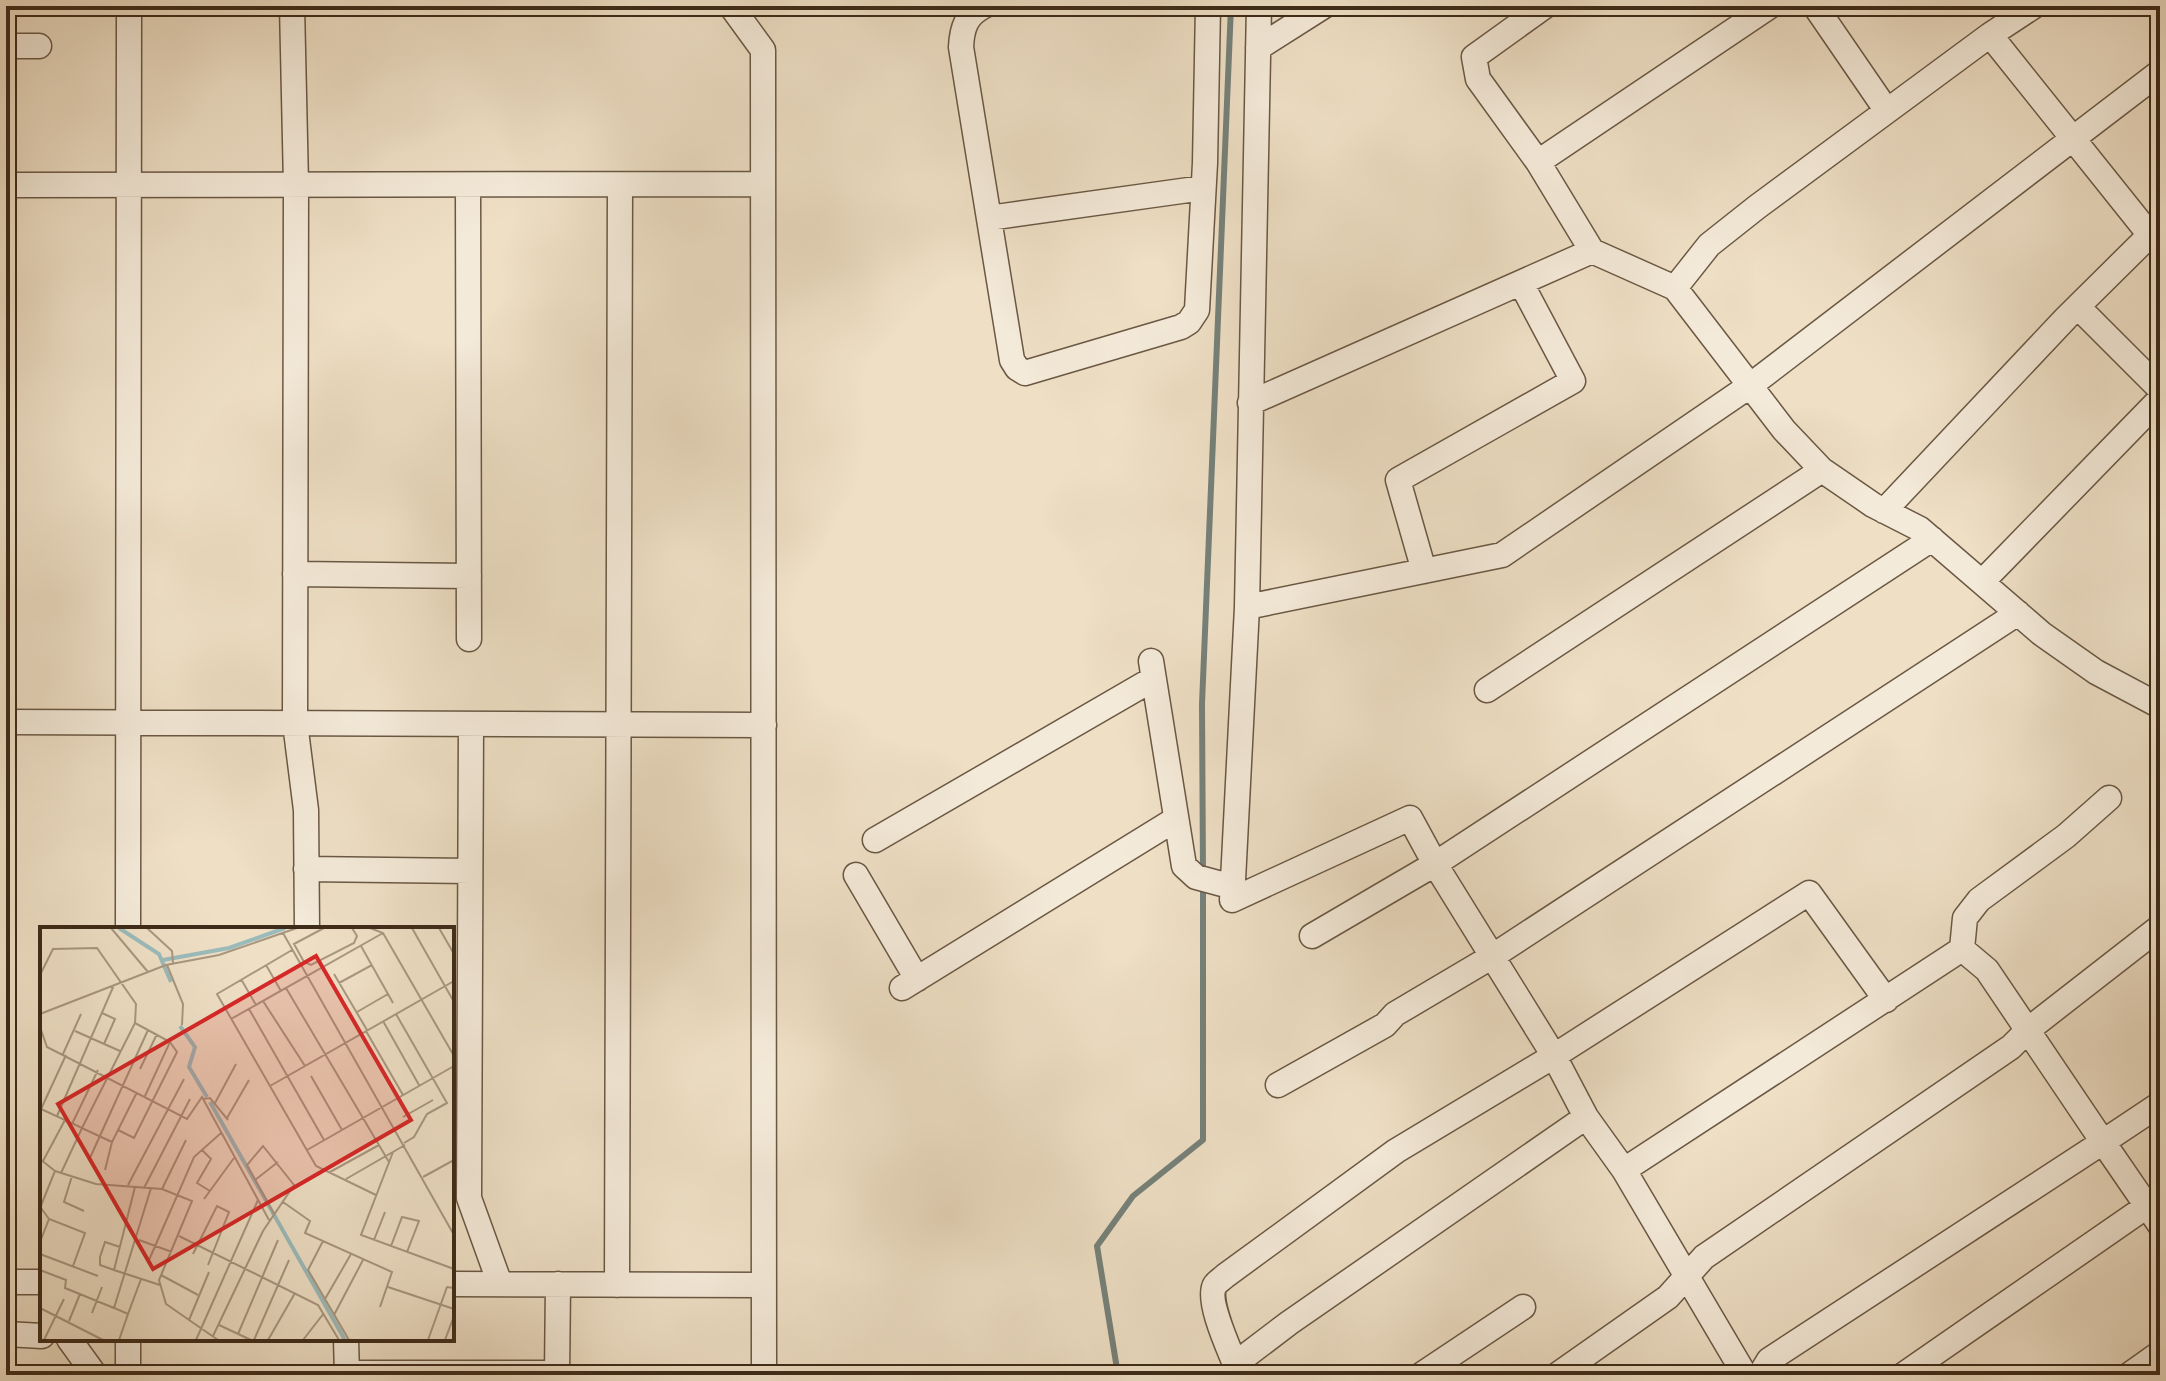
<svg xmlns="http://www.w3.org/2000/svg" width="2166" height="1381" font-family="'EB Garamond',serif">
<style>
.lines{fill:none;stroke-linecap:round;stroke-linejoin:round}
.stream{stroke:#76817a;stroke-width:6}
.minor-casing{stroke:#6a5844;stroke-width:27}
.minor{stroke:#f4ead9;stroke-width:24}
.inset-river{fill:none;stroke:#9bbbbb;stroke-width:4}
.inset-road{fill:none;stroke:#a89780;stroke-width:2}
.view{fill:#d62828;fill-opacity:0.15;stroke:#d62828;stroke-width:4}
.inset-edge{fill:none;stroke:#3e2b19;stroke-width:4}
</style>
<rect width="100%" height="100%" fill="#eedfc5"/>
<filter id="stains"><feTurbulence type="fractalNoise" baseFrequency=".0025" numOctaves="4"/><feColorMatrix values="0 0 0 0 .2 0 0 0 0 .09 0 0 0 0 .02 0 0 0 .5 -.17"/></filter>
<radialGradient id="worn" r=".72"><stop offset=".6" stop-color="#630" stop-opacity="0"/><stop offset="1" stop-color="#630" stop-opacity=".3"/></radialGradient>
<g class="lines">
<path class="stream" d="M1203,875L1202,704L1231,6
M1118,1375L1097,1246L1133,1196L1203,1140V886"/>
<g class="minor-casing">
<path id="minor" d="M292,6L296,185L295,723L306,810L307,929
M731,6L763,50L764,1375
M984,6C966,15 962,28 961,47L1012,360L1017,368L1025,373L1181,327L1189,322L1197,310L1205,163L1208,6
M1259,6L1247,607L1232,900L1410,818L1435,864L1554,1056L1586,1117L1624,1170L1745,1375
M1545,6L1474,57L1478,79L1538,162L1770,6
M1815,6L1887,111
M2034,6L1990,35L1757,207L1709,245L1675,288L1784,430L1822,470L1873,505L1920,529L2042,634L2096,672L2160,706
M1990,35L2150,235
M6,46H39
M1258,48L1324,6
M1538,162L1592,251L1675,288
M6,185L763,184
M468,185L469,639
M989,218L1203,188
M2078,307L2160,389
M1250,403L1592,251
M1884,511L2066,318L2160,225
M1424,571L1398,480L1573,381L1521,283
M295,574L469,576
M1982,582L2160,399
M1247,607L1502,555L1751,385L2160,72
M1151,661L1184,866L1196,877L1233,887
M1487,690L1822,470
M6,722L764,725
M471,724L469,1198L500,1284
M875,840L1153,679
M306,869L470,871
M856,875L917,979
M128,929L129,6
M1312,936L1435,864L1932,539
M1962,949L1987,970L2103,1142L2160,1104
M1962,949L1965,918L1979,900L2066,836L2109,798
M902,988L1176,819
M1278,1085L1385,1025L1395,1014L1493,956L2018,613
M1624,1170L1962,949
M6,1282H42
M452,1284L764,1285
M617,1285L620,185
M6,1334L42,1336
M69,1339L95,1375
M346,1339L347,1375
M1235,1364C1229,1349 1206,1299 1215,1285C1218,1281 1222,1279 1225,1276L1396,1151L1554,1056L1809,893L1886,1000
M347,1373H557
M128,1375V1339
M557,1375L558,1284
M1238,1375L1235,1364L1289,1323L1586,1117
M1421,1375L1523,1307
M1557,1375L1668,1297L1704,1257L2011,1047L2029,1029L2160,927
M1760,1375L1769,1360L2103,1142L2160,1225
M1903,1375L2147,1206
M2129,1375L2160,1353"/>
</g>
<use href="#minor" class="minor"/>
</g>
<g transform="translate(40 927)">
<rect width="414" height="414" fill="#eedfc5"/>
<path class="inset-river" d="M79,1L119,27L131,55M123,33L189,21L245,1M140,99L155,120L149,140L167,170M170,175L305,413"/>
<path class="inset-road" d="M71,1L108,45M107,1L132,24L133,36M284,1L254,17L264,35L271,38L314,16L317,9L312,1M330,1L343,6L414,129M372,1L414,75M399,1L414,27M243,6L414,308M321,19L353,76M252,23L177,67L276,239L336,268M127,38L143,77L142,98M226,38L241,64M294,47L327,103M0,48L13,22L57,21L96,77L95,96L42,201L1,182L26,128M201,52L216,78M299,56L332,38M246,61L349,235M210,68L235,53M223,74L265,139M209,82L284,213M317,85L348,67M62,86L75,92L64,117M0,87L126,38L179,28L257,1M356,87L407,176L387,187L374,210L364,216M191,92L343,6M343,94L379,158M95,96L130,115L105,169M0,100L7,120L147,192L162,170L229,293M35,104L80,124M326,104L363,168M23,127L41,87M100,142L117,107M271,149L302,203M230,159L414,54M163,172L170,171L188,193M175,176L196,137M17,189L74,58M363,190L393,173M187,191L209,153M32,197L58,143M78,203L94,211L137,125L130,115M162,223L171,232L157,256L170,264M267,223L414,139M353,225L321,308L414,342M0,232L15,244L0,281M49,233L108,103M3,234L25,193M65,243L72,215L97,165M15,244L56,257L122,262L152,274L119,353L126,377L178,413M290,245L339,218M21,246L42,201L72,215M32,249L24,275L44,284M383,250L414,233M306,252L365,218M215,253L238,235M88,258L144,152M95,260L74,343L120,358M104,261L150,172M122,262L146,213M164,272L194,231M243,275L270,294L265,306L352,345L340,380M1,281L9,292L45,306L33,339M139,309L278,378L299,413M99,313L132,325M334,313L345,285M283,314L268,343L309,413M0,315L9,292M351,319L362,290L379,294L367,325M0,327L58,349M153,327L177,279L189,285L168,338M109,333L154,230L181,206M0,343L26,353L25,361L74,381M74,343L60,338V330L65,315L80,320M121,348L158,368M101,352L88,387L74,381L111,261M348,360L414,382M285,372L311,327M0,381L63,413M52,386L62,360M294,388L323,333M149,393L169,345M29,394L40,367M179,398L211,413M198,407L238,313M173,409L223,304L254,258L223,219L207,238L234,287M4,413L24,372M79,413L88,387M156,413L218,273M214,413L249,333M228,413L255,366M263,413L284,386M388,413L407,360L414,361M405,413L414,389"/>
<path class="view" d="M276,29L371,193L113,342L18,177Z"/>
<rect width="414" height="414" class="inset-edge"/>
</g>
<rect width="2166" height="1381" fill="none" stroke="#eedfc5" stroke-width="32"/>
<rect x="8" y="8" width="2150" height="1365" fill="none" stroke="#3e2b19" stroke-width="4"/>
<rect x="16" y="16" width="2134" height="1349" fill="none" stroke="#3e2b19" stroke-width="2"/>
<rect width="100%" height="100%" filter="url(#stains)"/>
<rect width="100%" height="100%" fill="url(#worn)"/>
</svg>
